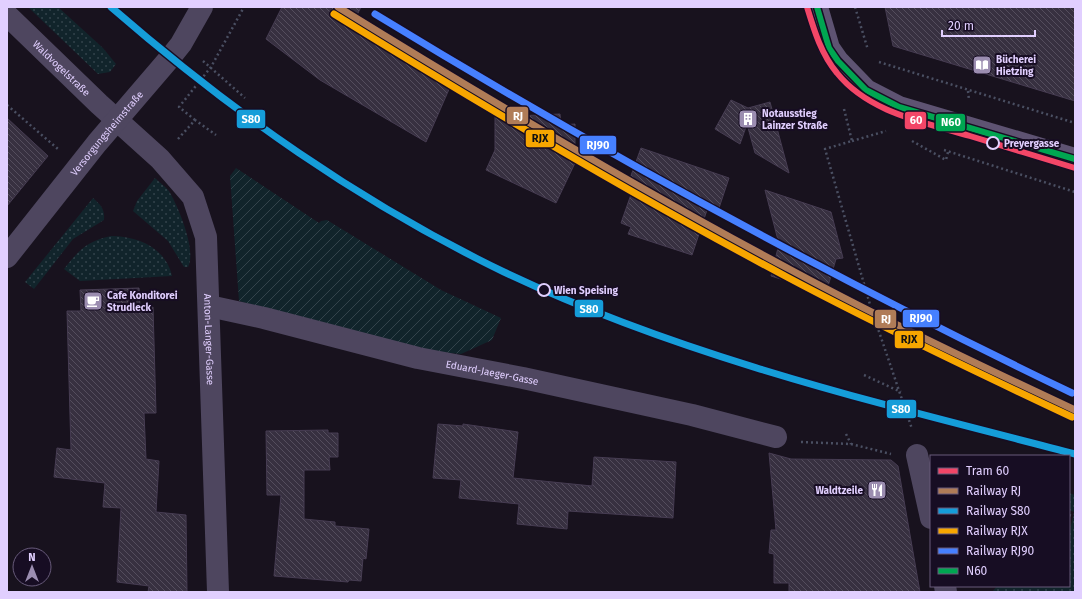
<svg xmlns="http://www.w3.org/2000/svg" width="1082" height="599" font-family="'Fira Sans',sans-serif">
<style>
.grass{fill:url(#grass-dots)}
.garden{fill:url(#garden-furrows)}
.building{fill:url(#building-back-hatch);stroke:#463c52}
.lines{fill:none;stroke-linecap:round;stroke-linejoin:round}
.path{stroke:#4a4f62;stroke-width:2.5;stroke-dasharray:2 3;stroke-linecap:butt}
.street{stroke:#4e465f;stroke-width:22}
.secondary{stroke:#5e5372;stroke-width:22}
.bus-1-casing{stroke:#170d23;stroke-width:9}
.bus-1{stroke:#00a651;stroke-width:6}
.rail-1-casing{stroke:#170d23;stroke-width:10}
.rail-2-casing{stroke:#170d23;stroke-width:10}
.rail-3-casing{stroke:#170d23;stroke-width:10}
.rail-4-casing{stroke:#170d23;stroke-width:10}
.rail-1{stroke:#b07c57;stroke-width:7}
.rail-2{stroke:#159dd9;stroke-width:7}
.rail-3{stroke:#f7a600;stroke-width:7}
.rail-4{stroke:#4680ff;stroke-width:7}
.tram-1-casing{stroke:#170d23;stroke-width:9}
.tram-1{stroke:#f34667;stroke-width:6}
.stop-dot{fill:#170d23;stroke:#e1cfff;stroke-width:2}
.labels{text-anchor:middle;stroke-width:4;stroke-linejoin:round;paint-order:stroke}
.poi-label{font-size:10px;font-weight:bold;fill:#e1cfff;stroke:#170d23;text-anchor:start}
.street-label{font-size:10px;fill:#e1cfff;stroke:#170d23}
.stop-label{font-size:10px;font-weight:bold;fill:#e1cfff;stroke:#170d23;text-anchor:start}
.line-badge{stroke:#170d23;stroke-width:1.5}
.badge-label{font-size:11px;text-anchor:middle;font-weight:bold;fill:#fff}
.pale-badge-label{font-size:11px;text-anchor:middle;font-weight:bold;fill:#111}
</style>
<defs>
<pattern id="grass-dots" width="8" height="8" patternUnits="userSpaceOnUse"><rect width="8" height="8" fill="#11242b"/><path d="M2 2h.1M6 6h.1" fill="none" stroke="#33434b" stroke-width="1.8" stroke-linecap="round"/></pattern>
<pattern id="garden-furrows" width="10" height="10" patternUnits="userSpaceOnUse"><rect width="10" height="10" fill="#11242b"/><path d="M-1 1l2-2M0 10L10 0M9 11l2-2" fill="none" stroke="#33434b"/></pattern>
<pattern id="building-back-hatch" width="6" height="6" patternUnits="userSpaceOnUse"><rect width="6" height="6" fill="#373040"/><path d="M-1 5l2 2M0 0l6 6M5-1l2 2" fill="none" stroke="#544d5d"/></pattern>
</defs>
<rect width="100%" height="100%" fill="#18121e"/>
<path class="grass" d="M28,7H58L103,48L116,64L110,72L98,74Z
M155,178C159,182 165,186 169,191C178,206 197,251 188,267H184L168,241L133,211L137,201Z
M93,198C101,205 105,209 104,220L73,239L34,289L25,282Z
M111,236C138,236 166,248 172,276L80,281L64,269C79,250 87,241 111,236Z
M1069,493L1075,495V592H992L997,586H1069V534L1074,512L1069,510Z"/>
<path class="garden" d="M236,168L319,223L321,221L327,220L441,290L501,318L492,340L461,354L417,350L239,301L230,176Z"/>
<path class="building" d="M282,7H361L351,27L450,87L426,142L320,80L266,39Z
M885,7H1075V101L893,46Z
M731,100L748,108L770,102L789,173L755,153L747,124L740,144L715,129Z
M560,114L561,125L575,124V163L556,203L486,170L495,150V117Z
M7,118L48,156L7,206Z
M641,148L729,178L718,211L708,207L692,255L628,234L631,227L621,223L635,183L629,181Z
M765,190L831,212L843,258L836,259L826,293L771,276L779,244Z
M139,288L140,308L153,307L156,413H144L146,459L159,461L156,512L186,515L187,592H148L149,586L117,582L121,508L103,507L105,483L54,477L57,448L71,450L67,311H81L80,290Z
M438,424L463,426V424L518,432L513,478L592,486L594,457L676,462L673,518L568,511L567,529L517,524L519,504L459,498L461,480L433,478Z
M328,430V433H338V457H329L330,470H304V519L335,522V526L369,529L366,559L363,558L361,581L349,580L348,582L274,576L281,495H267L266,431Z
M769,453L791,459L891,460L898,466L920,592H789V583H774V554L769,553L771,530H776Z"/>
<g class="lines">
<path class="path" d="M855,7L868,50
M203,61L245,98
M879,62L1075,123
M968,91L969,100
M7,105L58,149
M844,109L852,141L825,149L871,308L912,429
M195,120L179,107L211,67L244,7
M178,139L195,120L216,135
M852,141L886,131
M912,141L946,160L948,152
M944,150L1075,192
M864,375L901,392
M846,434L851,444
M801,442L851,444L891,454
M1069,515L1075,517"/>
<g class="street">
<path id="s1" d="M7,15L99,104L160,159L193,197L206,237L218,592"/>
<path id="s2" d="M7,257L97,143L169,59L181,44L202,7"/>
<path id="s3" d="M209,306L264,318L418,358L523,378L692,415L776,437"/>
<path d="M917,455L931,518"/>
<path d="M945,586L946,592"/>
</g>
<path class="secondary" d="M817,7L829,48L838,61L866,90L899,107L1075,159"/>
<g class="bus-1-casing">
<path id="bus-1" d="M817,7L829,48L838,61L866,90L899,107L1075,159"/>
</g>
<use href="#bus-1" class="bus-1"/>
<g class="rail-1-casing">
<path id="rail-1" d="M338,7C487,99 637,188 791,270C884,320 979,365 1075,410"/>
</g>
<g class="rail-2-casing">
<path id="rail-2" d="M111,7C232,112 359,202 504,272C685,358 882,404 1075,454"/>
</g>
<g class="rail-3-casing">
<path id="rail-3" d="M334,14C483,106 633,195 787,277C881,327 976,372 1072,417"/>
</g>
<g class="rail-4-casing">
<path id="rail-4" d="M375,14C601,152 833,278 1072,393"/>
</g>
<use href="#rail-1" class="rail-1"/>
<use href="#rail-2" class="rail-2"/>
<use href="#rail-3" class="rail-3"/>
<use href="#rail-4" class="rail-4"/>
<g class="tram-1-casing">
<path id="tram-1" d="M807,7C814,30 821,54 837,73C869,113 924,122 970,136C1005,147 1040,157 1075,168"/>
</g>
<use href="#tram-1" class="tram-1"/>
</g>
<defs>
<g id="library-square" transform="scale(1)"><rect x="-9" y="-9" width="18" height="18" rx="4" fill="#9b8db0" stroke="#170d23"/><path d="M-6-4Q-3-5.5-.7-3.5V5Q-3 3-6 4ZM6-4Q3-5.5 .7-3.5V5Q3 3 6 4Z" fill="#fff"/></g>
<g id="building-square" transform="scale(1)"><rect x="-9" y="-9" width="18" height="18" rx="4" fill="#9b8db0" stroke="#170d23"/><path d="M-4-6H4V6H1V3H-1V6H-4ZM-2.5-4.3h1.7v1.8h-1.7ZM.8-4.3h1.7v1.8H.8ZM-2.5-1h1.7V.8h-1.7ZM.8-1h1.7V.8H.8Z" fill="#fff"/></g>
<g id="cafe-square" transform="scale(1)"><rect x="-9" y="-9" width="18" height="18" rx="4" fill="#9b8db0" stroke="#170d23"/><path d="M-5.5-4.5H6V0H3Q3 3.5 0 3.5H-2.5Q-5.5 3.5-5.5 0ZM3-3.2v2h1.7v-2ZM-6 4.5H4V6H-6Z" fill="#fff"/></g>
<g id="restaurant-square" transform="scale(1)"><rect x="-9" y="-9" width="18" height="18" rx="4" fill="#9b8db0" stroke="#170d23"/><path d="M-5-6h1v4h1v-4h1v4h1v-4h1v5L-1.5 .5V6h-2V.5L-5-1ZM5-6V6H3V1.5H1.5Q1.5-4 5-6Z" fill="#fff"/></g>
</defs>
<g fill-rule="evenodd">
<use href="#library-square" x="982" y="65"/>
<use href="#building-square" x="748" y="119"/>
<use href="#cafe-square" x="93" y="301"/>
<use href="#restaurant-square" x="877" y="490"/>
</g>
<g class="stop-dot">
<circle cx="993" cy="143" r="6"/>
<circle cx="544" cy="290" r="6"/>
</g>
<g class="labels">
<g class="poi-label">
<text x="996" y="63">Bücherei<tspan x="996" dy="12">Hietzing</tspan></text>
<text x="762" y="117">Notausstieg<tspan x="762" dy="12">Lainzer Straße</tspan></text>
<text x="107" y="299">Cafe Konditorei<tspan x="107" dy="12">Strudleck</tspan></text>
<text x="863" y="494" text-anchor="end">Waldtzeile</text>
</g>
<g class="street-label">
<text dy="4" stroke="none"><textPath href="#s1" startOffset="76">Waldvogelstraße</textPath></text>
<text dy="4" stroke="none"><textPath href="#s2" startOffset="159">Versorgungsheimstraße</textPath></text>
<text dy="4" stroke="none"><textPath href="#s1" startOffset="405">Anton-Langer-Gasse</textPath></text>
<text dy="4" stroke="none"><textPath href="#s3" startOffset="291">Eduard-Jaeger-Gasse</textPath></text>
</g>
<g class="stop-label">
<text x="1004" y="147">Preyergasse</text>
<text x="554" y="294">Wien Speising</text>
</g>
</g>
<g class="line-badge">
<rect x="506" y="106" width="23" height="19" rx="4" fill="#b07c57"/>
<rect x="236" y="109" width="30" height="20" rx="4" fill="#159dd9"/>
<rect x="904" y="111" width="23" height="19" rx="4" fill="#f34667"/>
<rect x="935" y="113" width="31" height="19" rx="4" fill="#00a651"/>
<rect x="525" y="129" width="30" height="19" rx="4" fill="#f7a600"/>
<rect x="579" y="135" width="38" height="20" rx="4" fill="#4680ff"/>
<rect x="574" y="299" width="30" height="19" rx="4" fill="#159dd9"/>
<rect x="902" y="309" width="38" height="19" rx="4" fill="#4680ff"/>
<rect x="874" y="309" width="23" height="20" rx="4" fill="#b07c57"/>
<rect x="894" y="330" width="30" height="19" rx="4" fill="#f7a600"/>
<rect x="886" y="399" width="31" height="20" rx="4" fill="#159dd9"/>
</g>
<g class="badge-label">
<text x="518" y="120">RJ</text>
<text x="251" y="123">S80</text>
<text x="916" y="124">60</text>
<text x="951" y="126">N60</text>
<text x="598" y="149">RJ90</text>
<text x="589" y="313">S80</text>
<text x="921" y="322">RJ90</text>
<text x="886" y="323">RJ</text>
<text x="901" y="413">S80</text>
</g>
<g class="pale-badge-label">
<text x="540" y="142">RJX</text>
<text x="909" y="343">RJX</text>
</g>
<rect width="1082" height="599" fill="none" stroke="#e1cfff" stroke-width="16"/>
<rect x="930" y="455" width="140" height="132" fill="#170d23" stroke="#685b7b"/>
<rect x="938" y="468" width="20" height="6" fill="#f34667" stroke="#685b7b"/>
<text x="966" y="475" font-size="12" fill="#e1cfff">Tram 60</text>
<rect x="938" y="488" width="20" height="6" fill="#b07c57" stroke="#685b7b"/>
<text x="966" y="495" font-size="12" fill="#e1cfff">Railway RJ</text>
<rect x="938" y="508" width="20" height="6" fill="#159dd9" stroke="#685b7b"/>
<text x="966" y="515" font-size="12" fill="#e1cfff">Railway S80</text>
<rect x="938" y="528" width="20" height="6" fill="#f7a600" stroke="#685b7b"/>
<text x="966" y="535" font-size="12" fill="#e1cfff">Railway RJX</text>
<rect x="938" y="548" width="20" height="6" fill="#4680ff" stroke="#685b7b"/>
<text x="966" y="555" font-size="12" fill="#e1cfff">Railway RJ90</text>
<rect x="938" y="568" width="20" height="6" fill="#00a651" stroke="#685b7b"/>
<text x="966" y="575" font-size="12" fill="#e1cfff">N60</text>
<g transform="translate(32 567)"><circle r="19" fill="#170d23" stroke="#685b7b"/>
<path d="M0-3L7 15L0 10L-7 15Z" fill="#9b8db0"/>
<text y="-6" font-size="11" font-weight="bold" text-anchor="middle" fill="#e1cfff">N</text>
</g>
<path d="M942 30v6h93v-6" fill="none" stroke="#e1cfff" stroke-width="2"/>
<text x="948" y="30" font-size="12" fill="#e1cfff" stroke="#170d23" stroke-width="3" paint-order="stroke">20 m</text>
</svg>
